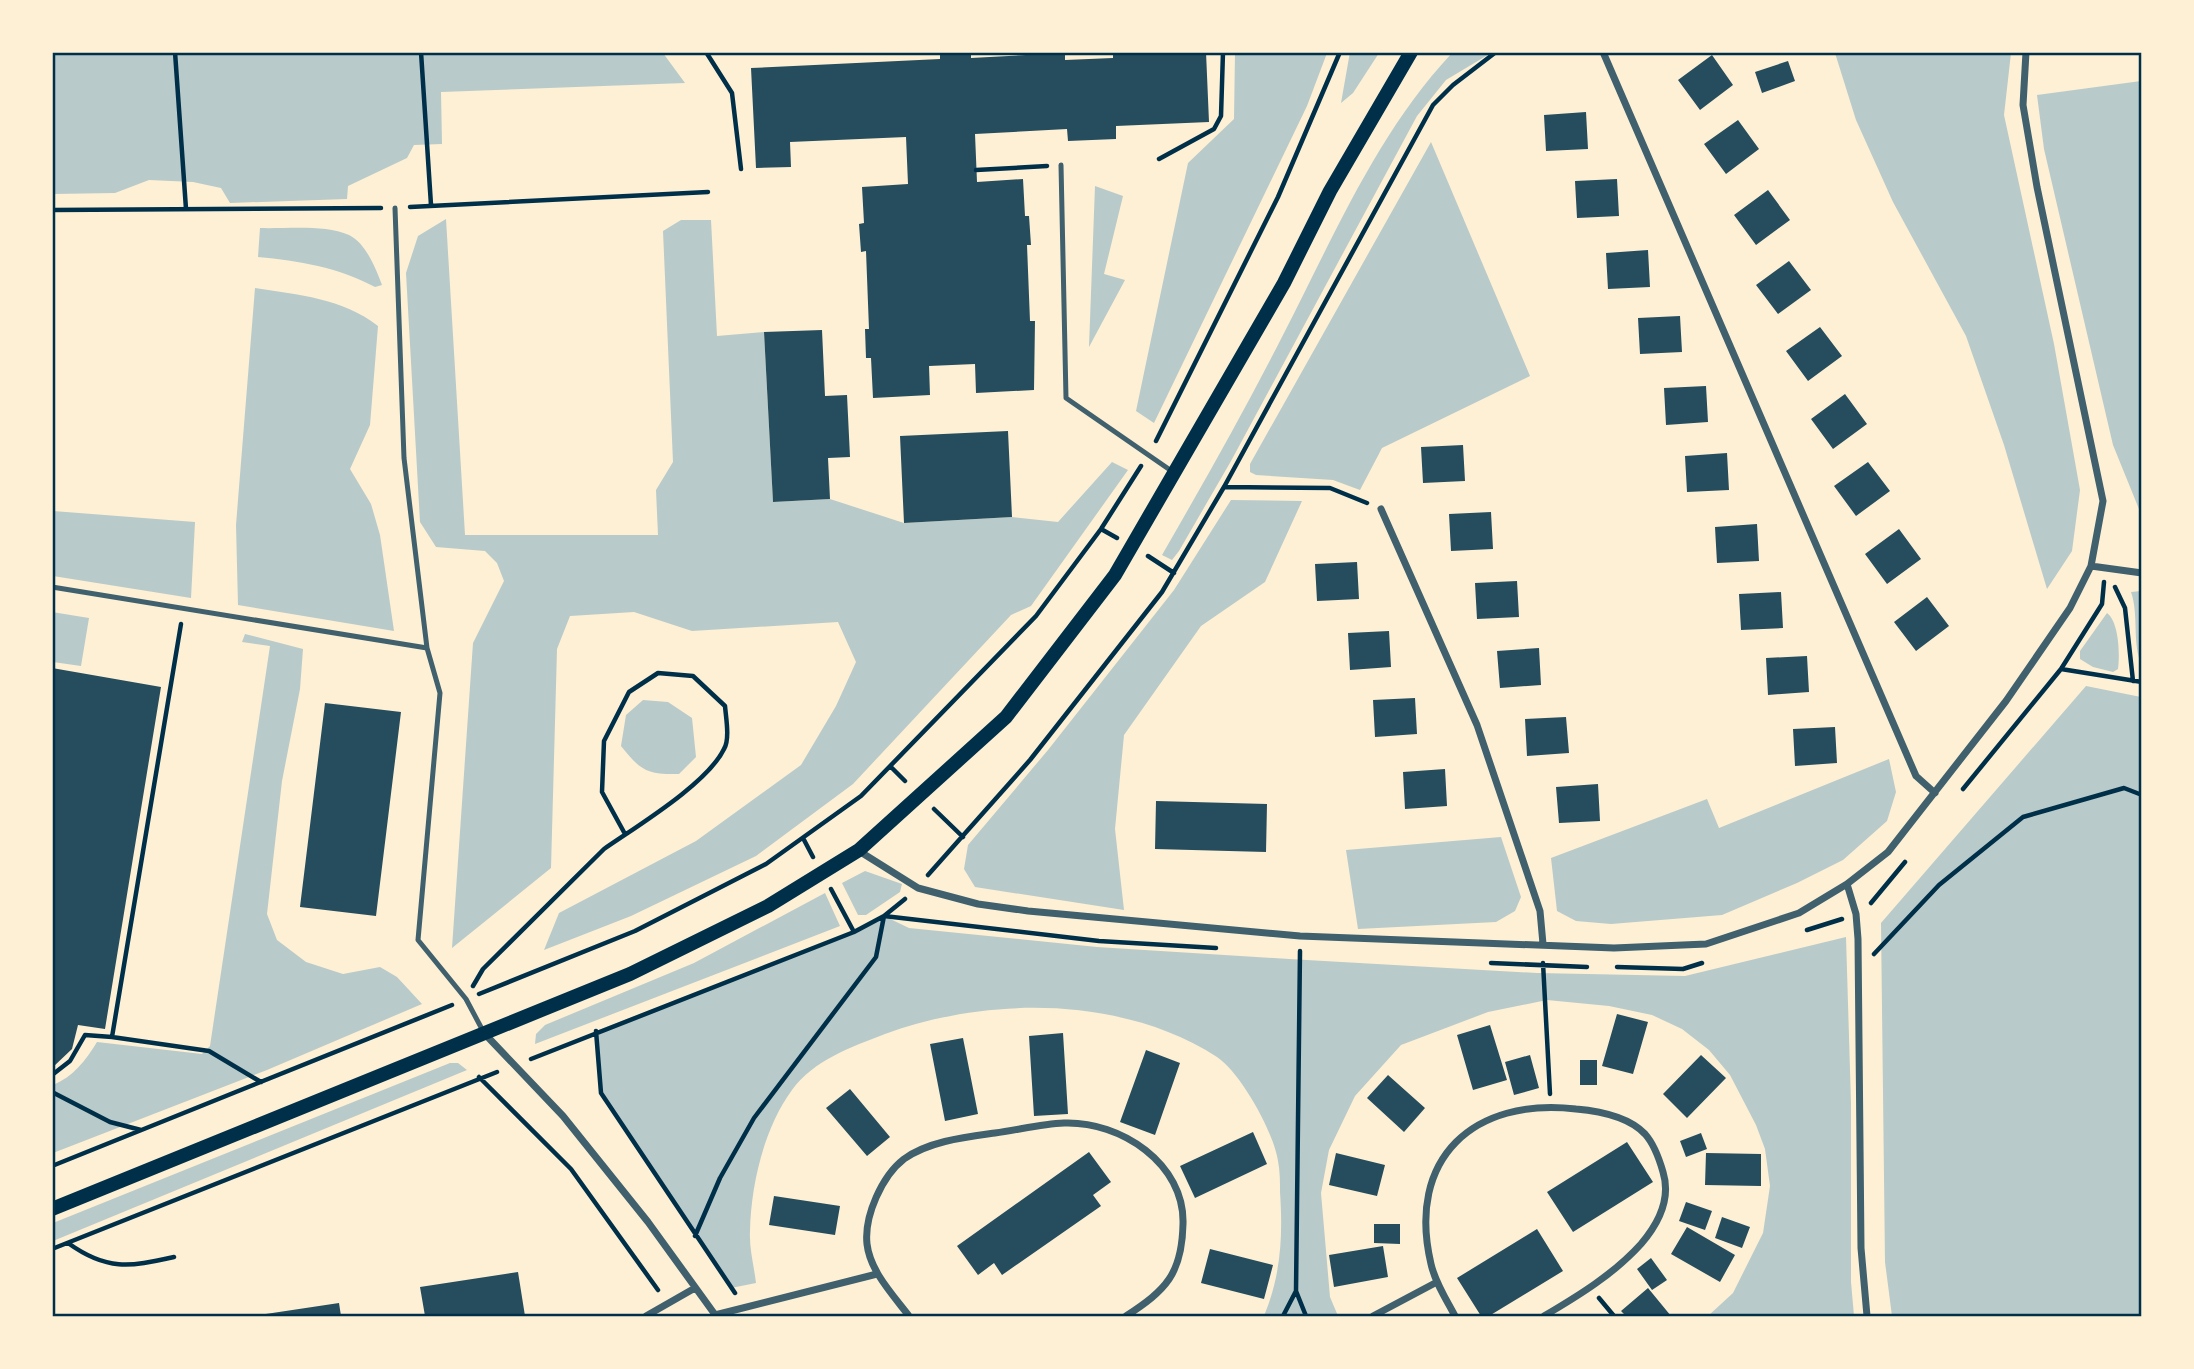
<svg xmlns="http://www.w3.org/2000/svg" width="2194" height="1369" font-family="'DejaVu Sans',sans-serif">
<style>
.green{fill:#b9caca}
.building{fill:#264d5e}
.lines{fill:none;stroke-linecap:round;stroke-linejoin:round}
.path{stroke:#003049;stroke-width:4.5}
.service{stroke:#3f606c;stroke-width:5}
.minor{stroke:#3f606c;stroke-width:7}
.secondary{stroke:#003049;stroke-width:14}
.neatline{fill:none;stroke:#003049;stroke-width:2.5}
</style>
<rect width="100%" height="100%" fill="#fdf0d5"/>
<path class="green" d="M1350,52L1379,53L1353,93L1341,103Z
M52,53H663L685,83L441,92L442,144L414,145L407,158L348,186L347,199L230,203L221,188L193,182L149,180L115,193L53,194Z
M1235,53H1327L1307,106L1154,423L1136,411L1188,163L1234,119Z
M1452,53H1491L1446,80L1417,116L1231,461L1179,551L1172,560L1162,555C1204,482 1245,410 1283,335C1333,238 1377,133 1452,53Z
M1835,53H2011L2004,115L2054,344L2080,490L2072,551L2047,589L2004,445L1966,336L1893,202L1856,120Z
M2141,81H2142L2141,514L2113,445L2044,149L2037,95Z
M1431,142L1530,376L1382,448L1360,490L1333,480L1256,475L1250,472V464Z
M1095,186L1123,196L1104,274L1125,280L1089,347Z
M446,219L465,535H658L656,490L673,462L663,231L681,220H711L717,336L764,332L773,502L830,499L904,523L1012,517L1058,522L1112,462L1128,470L1031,606L1011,615L853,784L756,856L631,916L544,950L559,913L696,841L801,765L836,706L856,662L838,622L692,631L634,612L570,616L557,649L551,868L452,948L473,643L504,581L497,563L485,551L436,547L420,522L406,273L418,236Z
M260,228C286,229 324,224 349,235C366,243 376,269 382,285L375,287C338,267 299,261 258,257Z
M255,288C299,295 342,298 378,326L370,425L350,469L371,504L380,535L394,631L238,605L236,525Z
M1231,500L1302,501L1265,582L1201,626L1124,735L1115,829L1124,910L975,887L964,869L968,845L1048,750L1174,590Z
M53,511L195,522L191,598L53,576Z
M2141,591L2142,592L2141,664C2132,641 2139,615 2131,592Z
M52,612L89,618L81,666L53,662Z
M2107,613C2119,622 2120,654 2118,669L2113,672L2093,667L2080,659V651Z
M245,634L303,649L300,689L282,781L267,914L277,940L306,962L343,974L380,967L397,977L422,1004L267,1070L53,1153V1085C73,1077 86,1060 97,1042L202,1054L210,1046L270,646L242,642Z
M2086,686L2141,697V1316H1892L1885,1262L1881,923Z
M643,700L668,702L692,718L696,757L679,774C647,775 640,770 621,746L626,715Z
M1889,759L1896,792L1887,821L1843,860L1797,883L1722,915L1611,924L1576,921L1557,911L1551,858L1707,799L1719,828Z
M1501,837L1521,897L1515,911L1496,922L1358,929L1346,850Z
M865,871L902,884L900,892L866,915H858L842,883Z
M825,893L840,926L535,1044L536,1034L545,1025L694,963Z
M884,916L909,928L1097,947L1289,959L1537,973L1685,976L1846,937L1851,1103V1282L1854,1316H1708L1733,1293L1763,1233L1770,1186L1765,1149L1756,1125L1730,1075L1709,1050L1682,1029L1652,1015L1609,1006L1547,1000L1488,1012L1401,1045L1355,1096L1329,1150L1321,1193L1330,1297L1338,1316H1264C1281,1275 1283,1236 1280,1192C1280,1182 1280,1171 1278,1161C1274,1133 1241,1073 1217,1057C1123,996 988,996 885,1034C851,1047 814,1060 792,1090C764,1128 751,1185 750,1231C749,1248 754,1266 756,1283L731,1288L601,1093L596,1031L854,932Z
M450,1063H458L467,1070L53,1241V1223Z"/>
<path class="building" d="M940,52H971V58L1065,53V60L1113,58V52H1206L1209,122L1116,126V139L1068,141L1067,129L975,134L977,182L1023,179L1025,216H1029L1031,245H1027L1030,321H1035L1034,390L976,393L975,364L929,366L930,395L873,398L871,358H866L865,329H869L866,251L861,252L859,224L864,223L862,187L908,184L906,137L790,142L791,167L756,168L751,68L940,59Z
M1712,55L1733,85L1700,110L1678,80Z
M1788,61L1795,81L1762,93L1755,72Z
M1586,112L1588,149L1546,151L1544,115Z
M1738,120L1759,149L1726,174L1704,144Z
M1617,179L1619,216L1577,218L1575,181Z
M1768,190L1790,220L1756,245L1734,215Z
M1648,250L1650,287L1608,289L1606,253Z
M1789,261L1811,290L1778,314L1756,285Z
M1680,316L1682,352L1640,354L1638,318Z
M1820,327L1842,356L1808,381L1786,351Z
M822,330L825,396L847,395L850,457L828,458L830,499L773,502L764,332Z
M1706,386L1708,422L1666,425L1664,388Z
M1845,394L1867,424L1833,449L1811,419Z
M1008,431L1012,517L904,523L900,436Z
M1463,445L1465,481L1423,483L1421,447Z
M1727,453L1729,490L1687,492L1685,456Z
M1868,462L1890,491L1856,516L1834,486Z
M1491,512L1493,549L1451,551L1449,514Z
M1757,524L1759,561L1717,563L1715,527Z
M1899,529L1921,559L1887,584L1865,554Z
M1357,562L1359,599L1317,601L1315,564Z
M1517,581L1519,617L1477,619L1475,583Z
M1781,592L1783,628L1741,630L1739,594Z
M1927,597L1949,626L1916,651L1894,622Z
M1389,631L1391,667L1350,670L1348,633Z
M1539,648L1541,685L1500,688L1497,651Z
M1807,656L1809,692L1768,695L1766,658Z
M52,668L161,687L105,1029L78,1025L72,1049L52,1068Z
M1415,698L1417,734L1375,737L1373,700Z
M325,703L401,712L376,916L300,907Z
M1566,717L1569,753L1527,756L1525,719Z
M1835,727L1837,763L1795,766L1793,729Z
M1445,769L1447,806L1405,809L1403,772Z
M1598,784L1600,821L1559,823L1556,787Z
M1156,801L1267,804L1266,852L1155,849Z
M1617,1014L1648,1022L1633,1074L1602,1066Z
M1490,1025L1507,1080L1473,1090L1457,1035Z
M1063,1033L1068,1114L1034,1116L1029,1036Z
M963,1038L978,1114L945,1121L930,1044Z
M1146,1050L1180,1063L1155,1135L1120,1122Z
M1530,1055L1539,1088L1514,1095L1505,1062Z
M1701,1055L1726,1078L1687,1118L1663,1094Z
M1580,1060H1597V1085H1580Z
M1388,1075L1425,1108L1404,1132L1367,1098Z
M850,1089L890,1137L867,1156L826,1108Z
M1253,1132L1267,1164L1195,1198L1180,1166Z
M1701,1133L1707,1149L1686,1157L1680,1141Z
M1627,1142L1653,1182L1573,1232L1547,1192Z
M1089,1152L1111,1182L1093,1195L1101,1206L1002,1275L994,1263L978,1275L957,1246Z
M1336,1153L1385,1165L1377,1196L1329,1185Z
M1706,1153L1761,1154V1186L1705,1185Z
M774,1196L840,1206L835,1235L769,1225Z
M1686,1202L1712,1211L1705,1230L1679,1221Z
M1722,1217L1750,1227L1742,1248L1715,1238Z
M1374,1224H1400V1244L1374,1243Z
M1687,1227L1735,1255L1720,1282L1671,1254Z
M1537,1229L1563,1271L1489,1316H1481L1457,1278Z
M1383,1246L1388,1277L1334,1287L1329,1255Z
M1210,1249L1273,1265L1264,1299L1201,1283Z
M1651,1258L1667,1280L1652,1290L1637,1269Z
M518,1272L525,1316H425L420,1287Z
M1648,1288L1671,1316H1626L1621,1311Z
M339,1303L341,1316H259V1315Z"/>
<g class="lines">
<path class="path" d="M175,52L186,209
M421,52L431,205
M706,52L732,93L741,169
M1159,159L1214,129L1221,116L1223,52
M976,170L1047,166
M410,207L708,192
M52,210L381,208
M1156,441L1278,197L1340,52
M1224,487L1330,488L1367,503
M1101,529L1117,538
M1148,556L1174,573
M2115,587L2125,608L2133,681
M2061,669L2142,682
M891,767L905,781
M1963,789L2061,669L2102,604L2104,582
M934,809L963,837
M803,838L813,857
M928,875L1030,760L1162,592L1224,487L1433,105L1453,85L1496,52
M831,889L854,932
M1871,903L1905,862
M1807,930L1842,919
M1874,954L1939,885L2023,817L2124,788L2142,795
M1491,963L1587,967
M1543,963L1550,1094
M1617,967L1683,969L1702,963
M473,986L483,969L604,849C637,826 707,784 724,749C730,739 726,718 725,706L693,676L658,673L629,692L604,741L602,792L625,834
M479,994L635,931L766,864L861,796L1036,616L1101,529L1141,466
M596,1031L601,1093L735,1293
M112,1037L209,1051L261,1082
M531,1059L854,932L884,916L905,899
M52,1075L70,1061L85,1035L112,1037L181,624
M479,1077L571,1169L658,1290
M52,1092L110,1122L141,1130
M52,1166L452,1005
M695,1236L720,1178L754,1118L876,957L884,916L1099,941L1216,948
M68,1243C107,1271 129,1267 174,1257
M52,1249L497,1072
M1296,1291L1306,1316
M1599,1298L1614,1316
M1283,1316L1296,1291L1300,951"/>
<path class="service" d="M1061,165L1066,398L1173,472
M395,208L404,458L427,648L440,693L418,940L466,999L483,1031
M52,587L427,648"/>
<path class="minor" d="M1603,52L1916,776L1935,793
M1381,509L1477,725L1540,911L1543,944
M2091,566L2142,573
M859,851L918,888L978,904L1028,911L1300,936L1614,948L1706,944L1799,913L1847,884L1888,852L2006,701L2070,608L2091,566L2103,501L2037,187L2023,105L2026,52
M1847,884L1856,914L1858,939L1861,1248L1867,1316
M483,1032L563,1116L648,1222L716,1316
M715,1315L877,1274
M646,1316L695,1288
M909,1316C893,1295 870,1271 867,1244C864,1216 882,1176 904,1159C929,1141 966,1137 995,1133C1018,1130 1041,1124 1064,1123C1121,1121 1185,1164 1183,1224C1182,1274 1166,1290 1126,1316
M1373,1316L1437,1282
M1455,1316C1446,1299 1435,1282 1431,1264C1406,1158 1474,1097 1576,1109C1599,1111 1628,1116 1645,1134C1654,1144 1659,1158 1663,1172C1671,1198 1659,1223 1641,1244C1614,1274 1578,1296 1544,1316"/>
<path class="secondary" d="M52,1209L630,974L768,906L859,850L1006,717L1115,575L1284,283L1330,191L1411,52"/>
</g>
<rect width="2194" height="1369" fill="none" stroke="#fdf0d5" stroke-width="108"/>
<rect x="54" y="54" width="2086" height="1261" class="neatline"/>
</svg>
